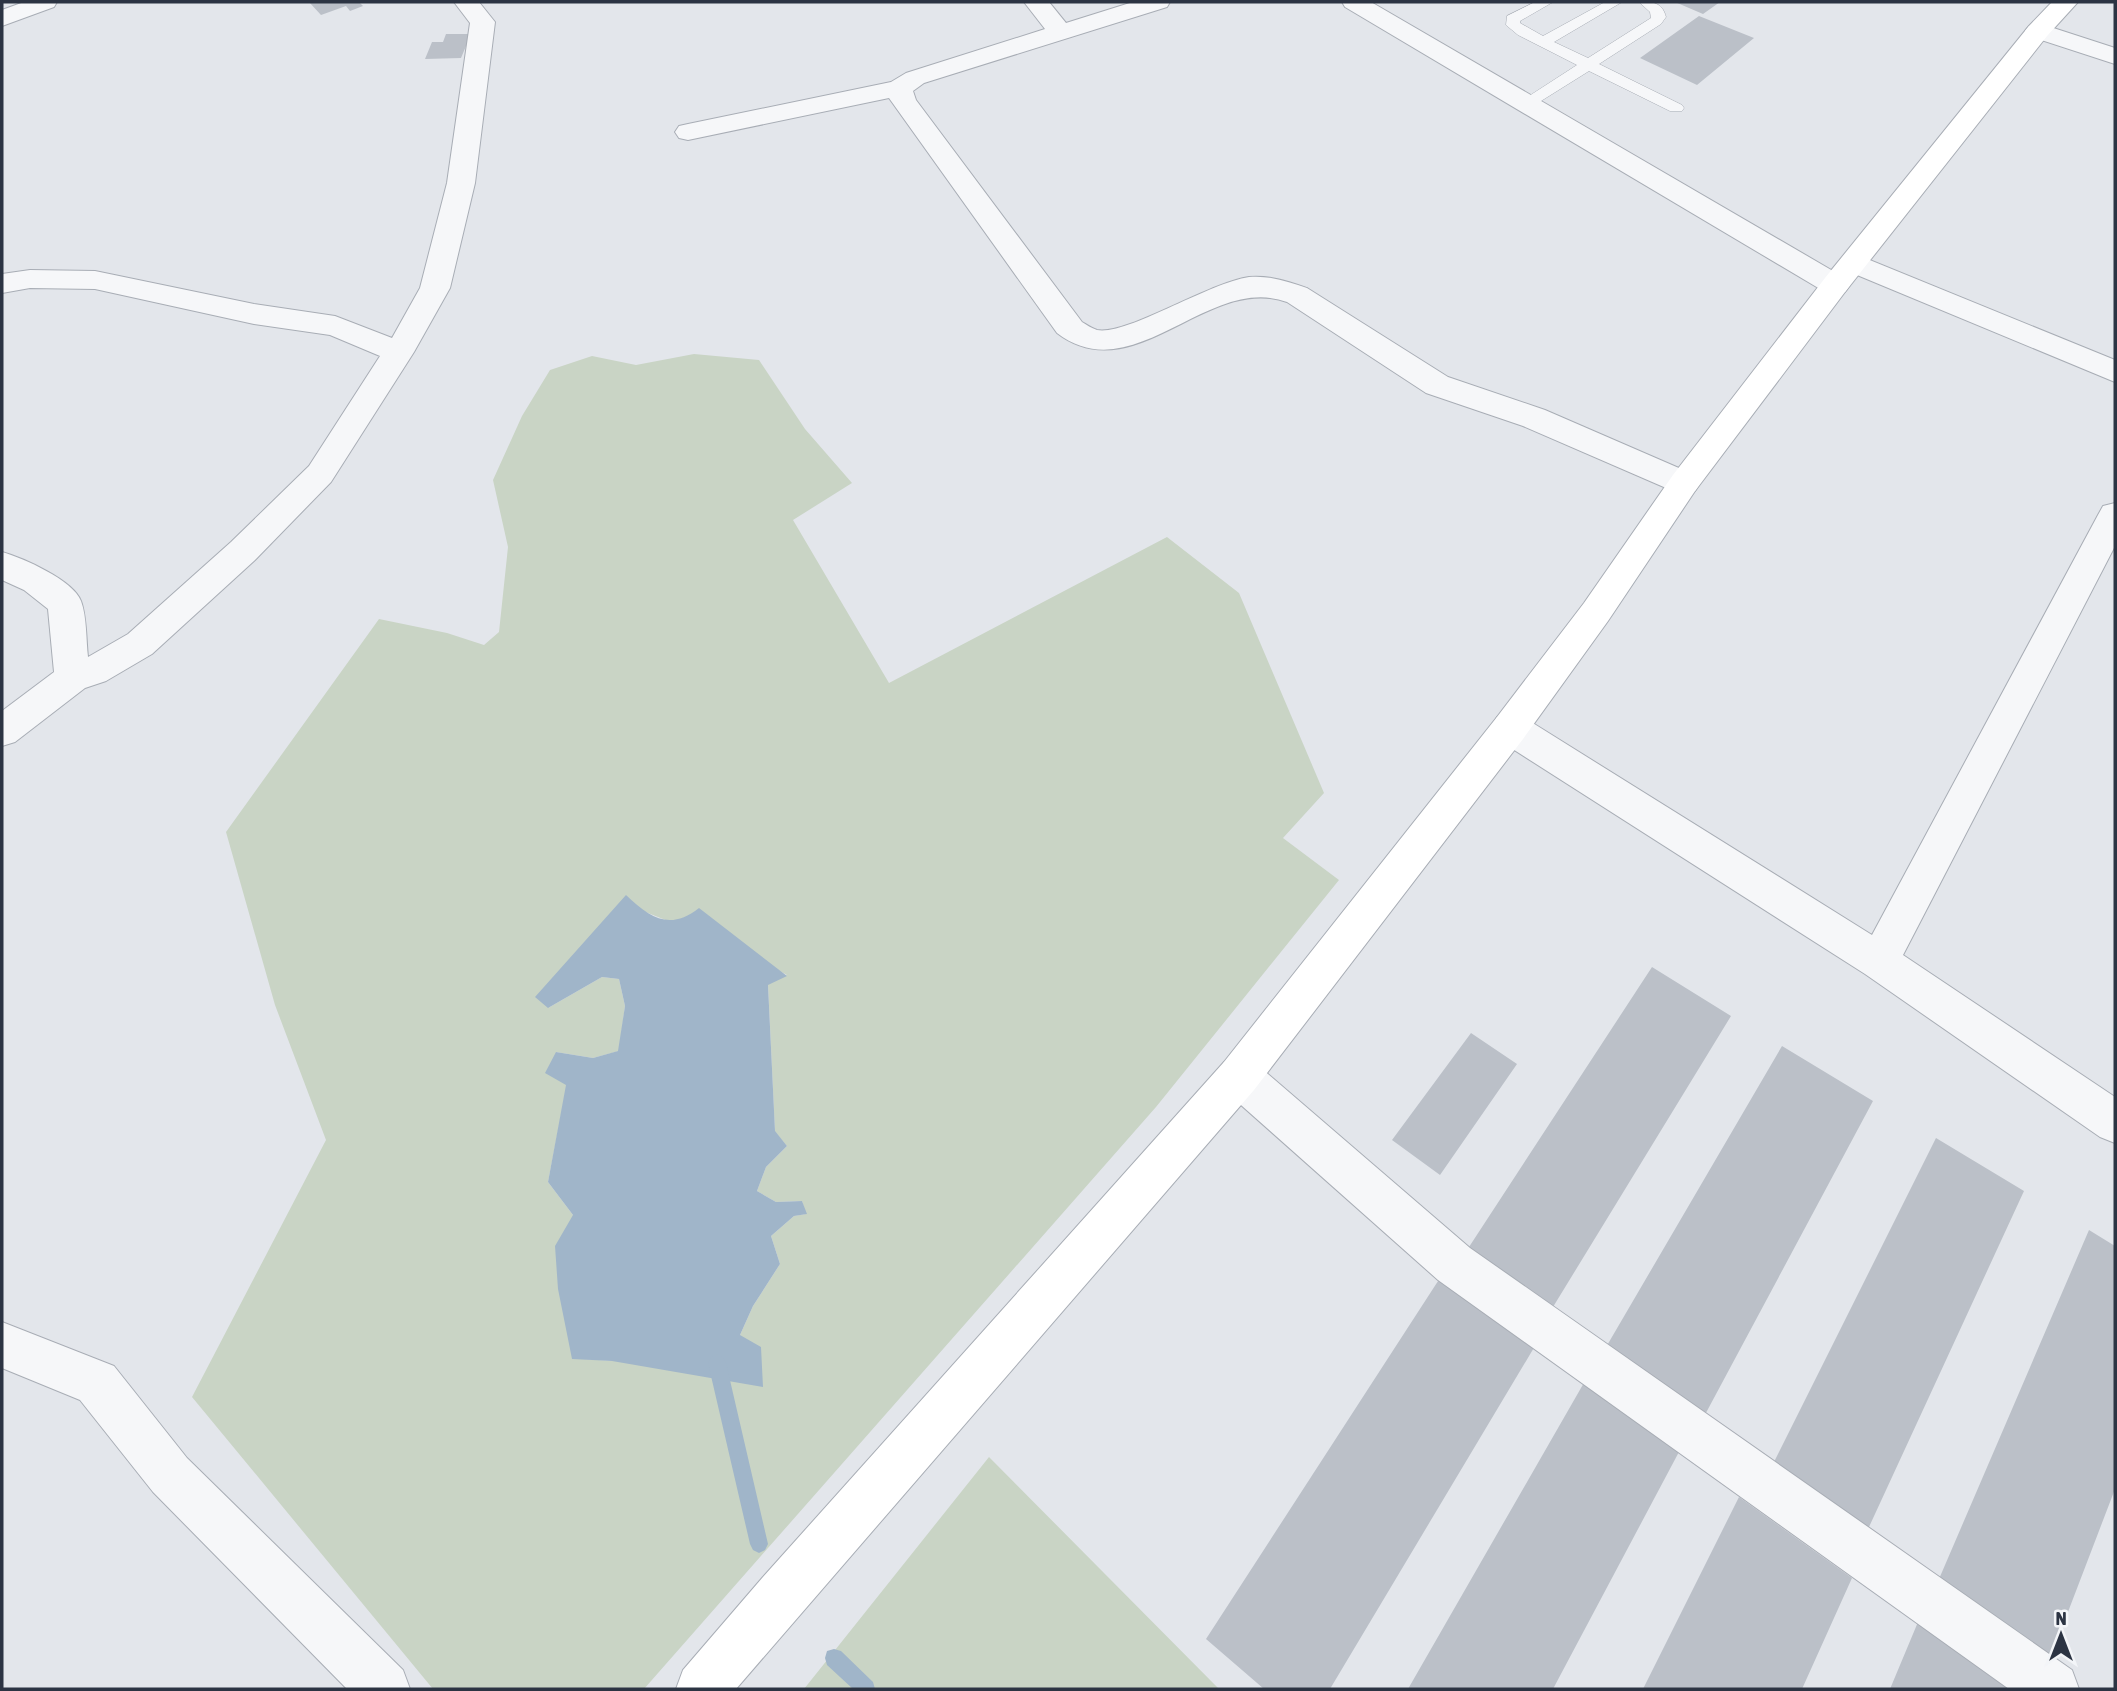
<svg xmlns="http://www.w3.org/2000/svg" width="2117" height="1691" font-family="'Asap Condensed',sans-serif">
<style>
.green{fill:#c9d4c5;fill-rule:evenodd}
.water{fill:#a0b5c9}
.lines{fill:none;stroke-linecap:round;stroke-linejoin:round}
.stream{fill:#a0b5c9;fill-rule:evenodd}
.building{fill:#bbc0c8}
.lane-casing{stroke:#a8adb5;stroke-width:1}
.street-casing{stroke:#a8adb5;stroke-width:2}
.secondary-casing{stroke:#a8adb5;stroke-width:2}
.lane{fill:#f6f7f9;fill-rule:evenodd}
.street{fill:#f6f7f9;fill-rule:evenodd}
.secondary{fill:#fff;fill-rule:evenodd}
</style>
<rect width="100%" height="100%" fill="#e3e6eb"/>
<path class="green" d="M694,354L759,360L805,429L852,483L793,520L889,683L1167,537L1239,593L1324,793L1283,838L1339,880L1156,1107L644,1689H433L192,1397L326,1140L275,1005L226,832L379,619L447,633L484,645L499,632L508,547L493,480L522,416L550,370L592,356L636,365ZM643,911L668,921L686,919L787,975L768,984L775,1132L787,1146L766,1167L757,1191L776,1202L802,1201L806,1214L794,1216L771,1236L780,1264L753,1306L740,1335L612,1361L572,1358L573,1215L548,1182L567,1084L556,1052L593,1058L619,1051L625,1006L619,979L602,977L548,1008Z
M989,1457L1219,1689H804Z"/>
<path class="water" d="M626,895C650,918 670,931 699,908L787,976L768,985L775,1131L787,1146L766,1167L757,1191L776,1202L802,1201L807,1214L794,1216L771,1236L780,1264L753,1306L740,1335L761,1347L763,1387L612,1361L572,1359L558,1289L555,1246L573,1215L548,1182L566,1085L545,1073L556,1052L593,1058L618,1051L625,1006L619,979L602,977L548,1008L535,997Z"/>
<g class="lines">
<path class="stream" d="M717,1354L723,1357L726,1363L768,1544L765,1550L759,1553L753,1550L750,1544L708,1363L711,1357Z
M834,1649L841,1651L873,1682L875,1689H853L827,1665L825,1658L827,1651Z"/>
</g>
<path class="building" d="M309,2H359L363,6L350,11L346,6L321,15Z
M1675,2H1720L1703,14Z
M1699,16L1754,38L1697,85L1640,58Z
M446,34H471L461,58L425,59L432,42H443Z
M1652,967L1731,1016L1553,1307L1469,1247Z
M1471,1033L1517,1064L1440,1175L1392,1140Z
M1782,1046L1873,1101L1700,1424L1602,1354Z
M1936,1138L2024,1191L1863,1540L1769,1472Z
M2089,1230L2115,1246V1489L2050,1659L1939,1579Z
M1440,1278L1535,1346L1330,1689H1264L1206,1639Z
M1585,1381L1680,1450L1553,1689H1408Z
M1739,1497L1852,1578L1802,1689H1643Z
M1918,1622L2013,1689H1890Z"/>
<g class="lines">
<g class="lane-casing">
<path id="lane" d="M1535,2H1553L1520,21V23L1543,36L1605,2H1622L1554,42L1588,58L1651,18L1650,12L1639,2C1653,2 1662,2 1666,17L1661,24L1599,64L1682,105L1684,108L1682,111H1670L1589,71L1533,106H1523L1520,103L1523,100L1577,65L1518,35L1506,25L1507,16Z"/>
</g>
<g class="street-casing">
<path id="street" d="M24,2H57L54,7L2,26V10Z
M454,2H479L495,22L475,183L450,288L414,352L331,482L255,560L152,654L106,681L85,688L15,742L2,746V711L54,672L48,609L24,590L2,580V552C23,558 73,580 81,601C87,617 86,640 88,657L128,634L231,542L309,466L380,356L330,335L254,324L95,289L30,288L2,293V274L30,270L95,271L254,304L335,316L392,338L420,288L447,183L470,23Z
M1024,2H1049L1066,23L1133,2H1170L1167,7L924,83L913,91L916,100L1082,322C1087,325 1091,328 1097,330C1126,336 1208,283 1249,277C1269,275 1289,282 1307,288L1448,377L1545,410L1695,475L1700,483L1695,491L1684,495L1673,491L1523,426L1426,393L1287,302C1208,273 1134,392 1057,333L889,98L688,140L679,138L675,132L679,126L688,124L891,82L906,73L1045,29Z
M1342,2H1371L1845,278L1850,285L1845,292L1835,295L1825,292L1345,7Z
M2038,23L2115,48V64L2029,36L2025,31L2029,26Z
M1855,254L2115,360V382L1845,270L1841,263L1845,256Z
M2115,503V546L1903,955L2115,1097V1143L2100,1137L1865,974L1497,739L1492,728L1497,717L1510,713L1523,717L1872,935L2098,515L2103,506Z
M1239,1056L1254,1062L1470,1248L2072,1670L2079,1689H2009L1438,1280L1224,1090L1218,1076L1224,1062Z
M2,1322L114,1366L187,1458L403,1670L410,1689H347L153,1492L80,1400L2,1368Z"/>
</g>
<g class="secondary-casing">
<path id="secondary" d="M2052,2H2078L2047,36L1845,292L1695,491L1608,621L1523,739L1254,1090L736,1689H676L683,1670L763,1577L1224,1062L1497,717L1584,603L1673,475L1825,278L2029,26Z"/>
</g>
<use href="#lane" class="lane"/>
<use href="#street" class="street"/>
<use href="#secondary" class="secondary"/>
</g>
<rect width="2117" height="1691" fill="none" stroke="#2c3443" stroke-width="7"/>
<g transform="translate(2061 1635)" stroke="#f3f5f8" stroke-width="5" paint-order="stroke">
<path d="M0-5L12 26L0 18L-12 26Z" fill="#2c3443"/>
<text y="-10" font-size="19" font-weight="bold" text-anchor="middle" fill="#2c3443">N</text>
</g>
</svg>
